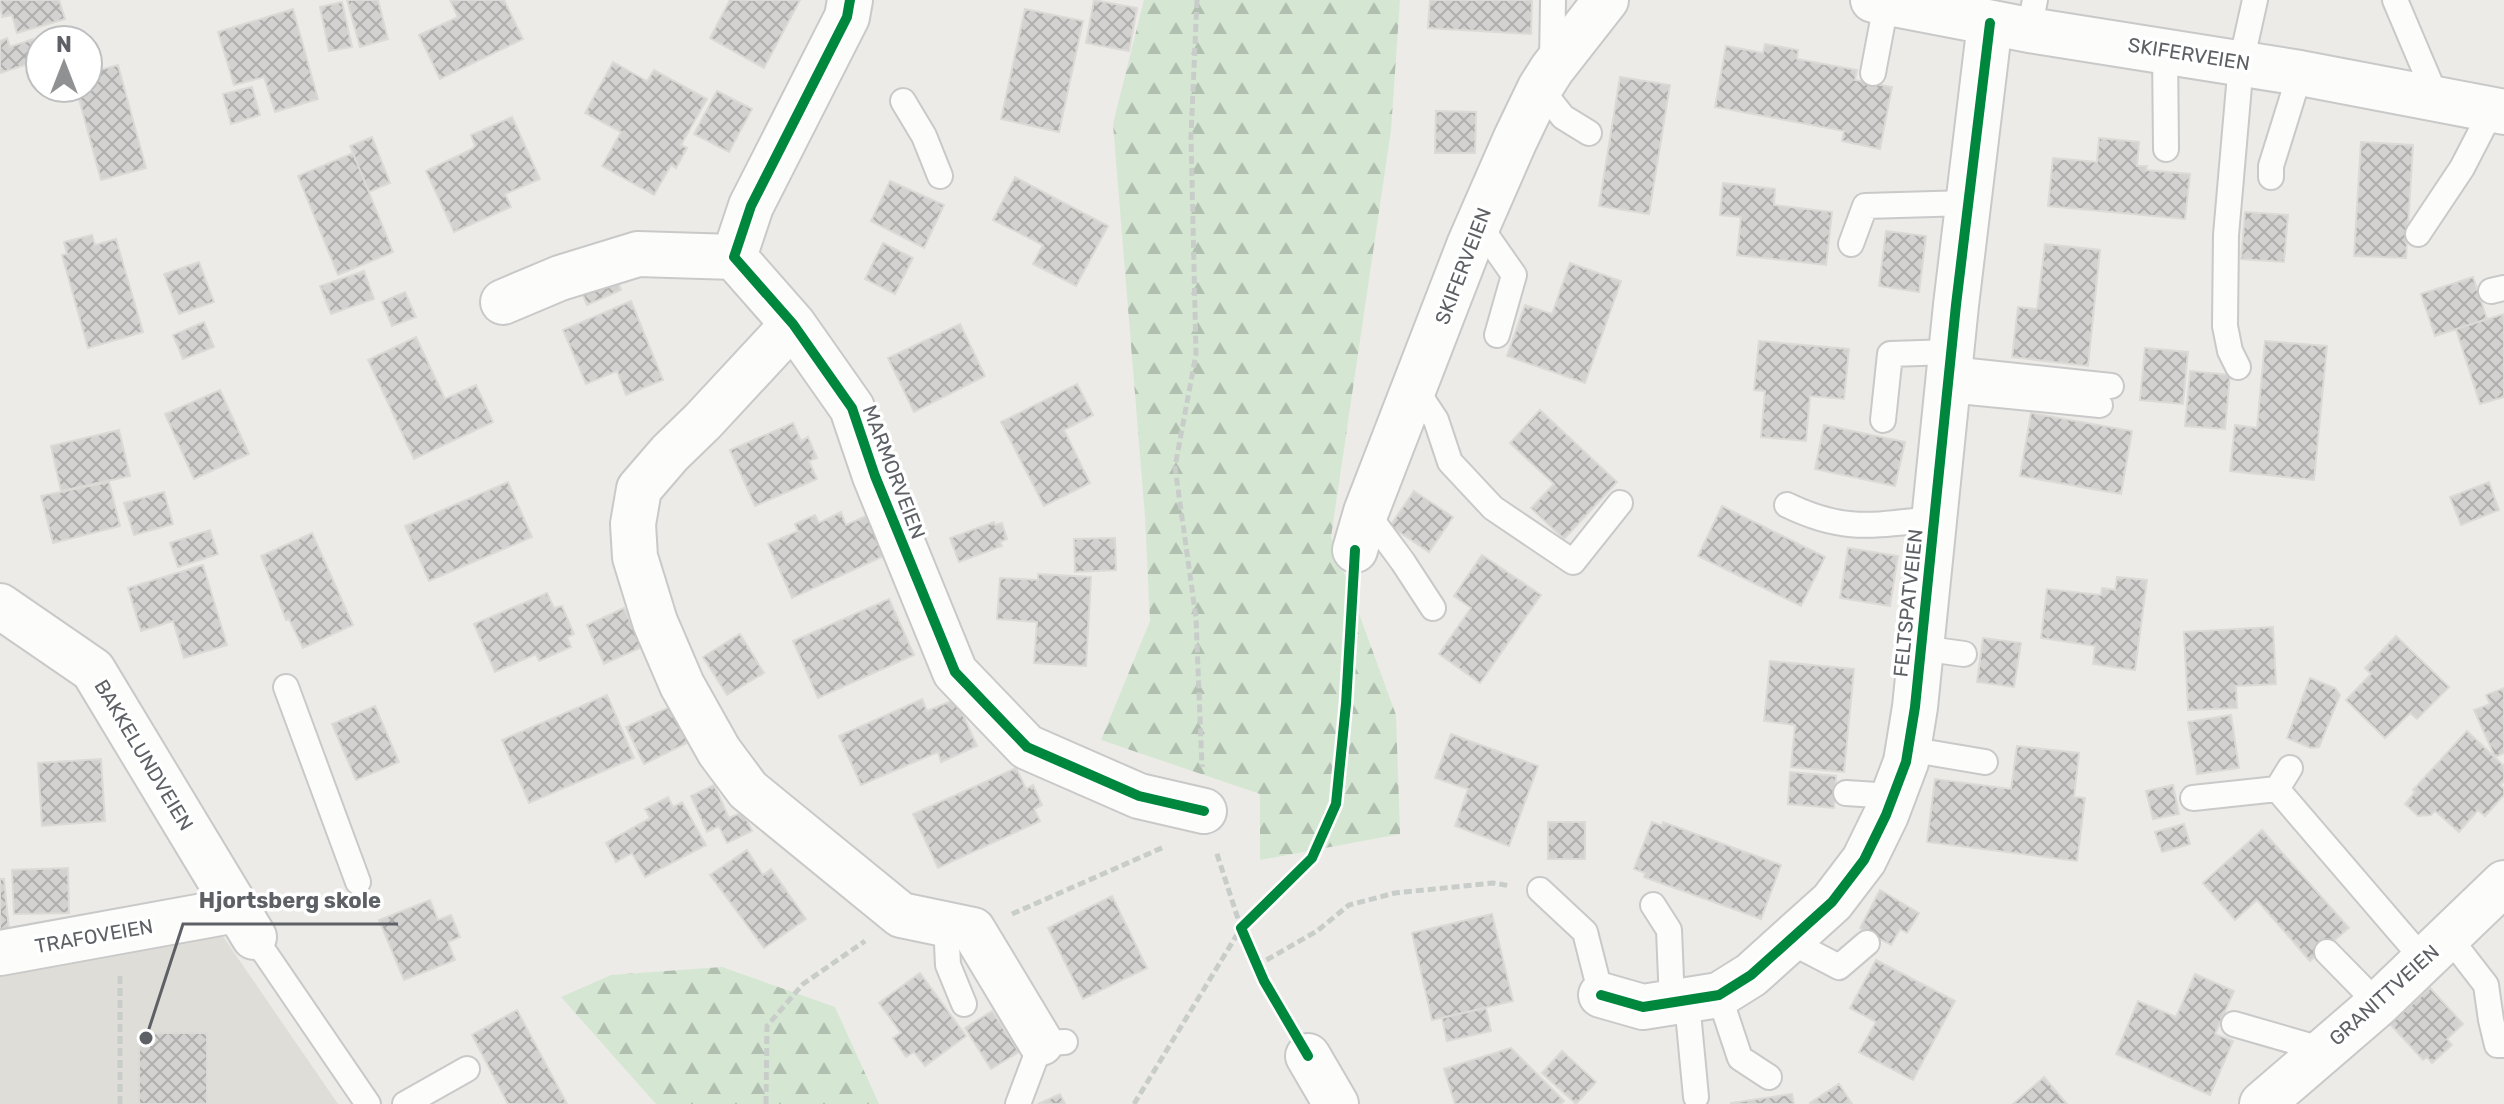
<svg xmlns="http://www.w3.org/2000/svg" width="2504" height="1104" font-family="Rubik,sans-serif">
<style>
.education{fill:#dfddd7}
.forest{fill:url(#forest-firs)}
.building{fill:url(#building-cross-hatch);stroke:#dcdad6;stroke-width:2}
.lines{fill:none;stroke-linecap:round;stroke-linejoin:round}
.lane-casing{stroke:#c9c9c9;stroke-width:28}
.street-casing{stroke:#c9c9c9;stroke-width:48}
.path{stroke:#c8cdca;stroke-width:5;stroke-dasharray:8 4;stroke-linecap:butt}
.lane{stroke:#fcfcfb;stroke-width:24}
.street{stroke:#fcfcfb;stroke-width:44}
.cycleway-casing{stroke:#fff;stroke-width:15}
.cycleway{stroke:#00873e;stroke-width:10}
.labels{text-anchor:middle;stroke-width:7;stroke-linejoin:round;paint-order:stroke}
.street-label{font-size:20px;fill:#5d6065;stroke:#fff}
.leader{fill:none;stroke:#5d6065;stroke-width:3}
.callout-dot{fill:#5d6065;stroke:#fff;stroke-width:3}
.callout-label{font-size:22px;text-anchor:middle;font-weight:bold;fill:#5d6065;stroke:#fff;stroke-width:7;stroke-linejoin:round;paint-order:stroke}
</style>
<defs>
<pattern id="forest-firs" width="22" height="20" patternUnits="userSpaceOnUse" patternTransform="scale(2)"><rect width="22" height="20" fill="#d5e7d3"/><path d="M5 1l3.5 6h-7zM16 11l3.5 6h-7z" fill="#b0bfaf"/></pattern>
<pattern id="building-cross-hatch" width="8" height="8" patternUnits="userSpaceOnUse" patternTransform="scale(2)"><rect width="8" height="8" fill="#d3d2d0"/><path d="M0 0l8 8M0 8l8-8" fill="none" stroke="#aeaeac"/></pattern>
</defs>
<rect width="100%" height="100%" fill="#ecebe7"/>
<path class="education" d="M220,932L338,1104H0V972Z"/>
<path class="forest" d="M1144,0H1400L1391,130L1331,537L1396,715L1400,834L1260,860V794L1101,740L1150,621L1145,517L1113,124Z
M722,967L835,1007L879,1104H656L561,997L611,975Z"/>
<path class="building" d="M0,0H59L65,19L17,33L12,15L2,17Z
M347,0H378L388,39L360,47Z
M450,0H504L523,39L440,79L419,35L458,17Z
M730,0H800L764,68L710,38Z
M1094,0L1137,8L1129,51L1086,43Z
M1430,0H1532L1531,34L1428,28Z
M342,2L352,47L329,51L320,7Z
M293,9L318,99L275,112L264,77L234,85L218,32Z
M1025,9L1083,21L1059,132L1001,119Z
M7,38L10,47L33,39L40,60L0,73V41Z
M1765,44L1798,50L1797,59L1857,70L1855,80L1892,87L1880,149L1842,141L1844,131L1715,107L1726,46L1763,53Z
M613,62L647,81L654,70L707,99L681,145L687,148L676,168L671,165L654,195L602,166L621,132L585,113Z
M118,65L146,168L101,180L76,88H88V73Z
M1620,77L1670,85L1649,214L1599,206Z
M252,87L260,115L231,124L223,94Z
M717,91L752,109L729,152L694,134Z
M1436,111L1476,112L1475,153H1435Z
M512,117L540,179L505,194L511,207L454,232L426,171L472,149L475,146L471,135Z
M372,137L390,183L369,192L350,146Z
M2099,138L2139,142L2137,166H2147L2146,170L2190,174L2185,219L2048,206L2053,158L2097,162Z
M2361,142L2413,145L2406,258L2354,256Z
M353,153L393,252L338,275L298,176Z
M1015,177L1108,226L1076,286L1033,264L1043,245L993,220Z
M890,181L944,205L924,248L871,221Z
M1723,183L1775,189L1774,205L1832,212L1826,265L1737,255L1741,217L1720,215Z
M2245,212L2288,215L2284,262L2241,259Z
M1886,231L1926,236L1919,292L1879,286Z
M92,235L95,245L116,239L143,332L88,348L62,255L67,254L64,242Z
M883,243L913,258L895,294L865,279Z
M2045,244L2100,250L2088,366L2012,357L2018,307L2037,309Z
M199,262L214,302L179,314L164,274Z
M1570,263L1621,281L1585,383L1507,356L1525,305L1552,314Z
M364,271L374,299L331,314L320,286Z
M613,271L621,290L587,305L579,286Z
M2473,277L2487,319L2435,336L2421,294Z
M405,292L416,317L392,326L382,302Z
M631,301L663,380L626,395L617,371L586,384L563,330Z
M2504,314V397L2480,404L2456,329Z
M204,322L214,347L183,359L173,335Z
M960,324L985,376L914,412L888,358Z
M416,337L445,399L476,385L493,422L414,459L368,360Z
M1759,341L1849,349L1844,399L1810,396L1806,441L1761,437L1765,391L1754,390Z
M2265,341L2327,346L2314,480L2230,471L2235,425L2257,428Z
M2145,348L2188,352L2183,404L2140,400Z
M2190,371L2230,375L2225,429L2185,426Z
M1077,384L1093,415L1064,430L1090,483L1044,506L1001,422Z
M220,390L249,454L194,479L165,414Z
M1540,410L1617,482L1564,539L1531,508L1554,484L1510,443Z
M2031,413L2132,431L2121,494L2020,476Z
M793,423L801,441L808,437L817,458L809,461L817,479L755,506L730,450Z
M1824,425L1905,442L1895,486L1815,469Z
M119,430L130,476L61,491L51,446Z
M109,482L120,526L53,543L41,496Z
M508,482L532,537L429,581L405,526Z
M2489,482L2499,510L2461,525L2450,497Z
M1414,491L1453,517L1429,552L1390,526Z
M164,492L173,524L134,535L124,503Z
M1722,506L1825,557L1801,606L1698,556Z
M841,512L846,525L868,515L886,555L792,598L768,544L798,531L795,524L815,515L819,523Z
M994,522L995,525L1002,523L1007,539L1000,542L1002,546L959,562L950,538Z
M210,530L218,554L178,567L170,543Z
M312,533L353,625L303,648L289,619L286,620L261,556Z
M1115,538L1116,570L1075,572L1074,539Z
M1848,548L1898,556L1890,606L1840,598Z
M1482,555L1541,595L1480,683L1439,654L1471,608L1454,596Z
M203,565L227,645L184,658L173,621L141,631L128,588Z
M1038,574L1091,577L1086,666L1034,663L1037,622L997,619L1000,578L1038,580Z
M2117,577L2147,580L2135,670L2093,664L2095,646L2041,638L2047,589L2101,595L2102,588L2115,590Z
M547,593L554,608L562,606L574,634L567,637L571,647L539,661L536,654L495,672L474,624Z
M889,599L914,655L818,698L793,641Z
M624,608L642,647L604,664L587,625Z
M2273,627L2276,684L2236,686L2237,708L2188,710L2184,632Z
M740,634L764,673L727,695L703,657Z
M2396,636L2449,687L2417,719L2410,713L2385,738L2346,700L2371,674L2365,668Z
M1983,638L2021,643L2014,687L1977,682Z
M1770,661L1854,669L1844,772L1791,767L1795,725L1764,721Z
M2310,678L2335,688L2340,695L2319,747L2311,748L2287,738Z
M2504,688V753L2495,757L2474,710L2490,704L2486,695Z
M607,695L634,758L529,803L502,740Z
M922,699L927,711L956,699L977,746L941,762L938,752L861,785L839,736Z
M375,706L399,762L356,780L332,724Z
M672,706L689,742L644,764L626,727Z
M2231,715L2239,768L2197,774L2188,722Z
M2467,731L2504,766V781L2500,785L2504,789V795L2485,816L2478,810L2459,832L2435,811L2431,815L2418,816L2405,804L2415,792L2413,790Z
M1451,734L1538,766L1509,846L1455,826L1468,789L1435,778Z
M2017,746L2079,753L2074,797L2085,798L2077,861L1927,842L1935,779L2011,789Z
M101,759L105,821L42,826L38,763Z
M1016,768L1026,789L1033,785L1042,805L1034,809L1040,821L938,868L913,814Z
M1790,772L1836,776L1834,808L1788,804Z
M714,785L729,818L743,812L752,831L727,843L719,826L707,832L691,796Z
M2173,785L2179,814L2153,819L2146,791Z
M668,797L673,807L682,802L706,845L645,877L632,853L616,862L606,843L650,818L645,809Z
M1548,822H1585V859H1548Z
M1652,822L1662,826L1663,822L1781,865L1761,919L1644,877L1645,873L1634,869Z
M2184,824L2190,844L2162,852L2155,832Z
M2262,830L2349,928L2310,961L2257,900L2235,920L2203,883Z
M747,850L763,875L771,869L806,919L764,948L710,875Z
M68,868L69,913L14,914L12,870Z
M0,879H4L9,930L0,931Z
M1880,890L1919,913L1907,933L1900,929L1891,945L1860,928Z
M1112,896L1147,968L1083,999L1048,928Z
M430,900L438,920L451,915L460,937L448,942L455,960L404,980L379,920Z
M1492,914L1513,1001L1432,1020L1412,933Z
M1876,960L1955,1001L1913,1080L1859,1052L1876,1022L1850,1008Z
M920,973L966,1036L925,1066L914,1052L906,1057L893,1038L901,1033L879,1003Z
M2195,974L2234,991L2215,1034L2233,1041L2210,1095L2116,1054L2138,1001L2176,1017Z
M2430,988L2463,1024L2447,1039L2452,1045L2432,1063L2427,1057L2423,1060L2390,1024Z
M1486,1008L1491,1031L1447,1041L1442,1018Z
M517,1010L567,1104H508L472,1035Z
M992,1011L1019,1052L991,1069L965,1028Z
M139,1033H207V1104H139Z
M1511,1048L1564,1101L1561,1104H1455L1444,1069Z
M1562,1051L1596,1082L1576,1104L1542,1073Z
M2044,1077L2067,1104H2013Z
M1839,1084L1852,1104H1811L1810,1103Z
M1060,1094L1065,1104H1038Z
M1792,1094L1794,1104H1731V1103Z"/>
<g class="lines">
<g class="lane-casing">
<path id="lane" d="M2395,0L2437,99
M2029,30L2035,0
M2165,50L2166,149
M1552,63L1553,0
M1873,73L1886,4
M1540,88L1563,117L1589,133
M903,101L924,136L940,176
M2271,177V166L2300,73
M1479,225L1514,275L1497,335
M2418,234L2462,168L2492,110
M1851,244L1865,206L1968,203
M2491,291L2504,288
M2238,367L2230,351L2225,326L2226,235L2241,63L2255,0
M1950,369L2111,386
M1415,388L1436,420L1450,462L1493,508L1573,562L1620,503
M1948,390L2100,405
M1883,420L1890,354L1951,352
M1787,505C1845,533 1873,525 1934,519
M1366,512L1403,562L1433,608
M1921,648L1964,654
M286,687L358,882
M1908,749L1985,762
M2290,768L2277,789L2423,959
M1846,793L1893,796
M2193,798L2277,789
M1540,890L1585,932L1601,995
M1653,905L1669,930L1672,1003
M946,924L948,965L964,1004
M2448,936L2486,985L2491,1020L2497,1045H2504
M254,937L368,1104
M1789,941L1839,967L1867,943
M2327,952L2378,1004
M1719,995L1740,1058L1769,1077
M1687,1002L1696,1097
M2234,1024L2324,1050
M405,1104L467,1069
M1018,1104L1041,1043L1065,1042"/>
</g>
<g class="street-casing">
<path id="street" d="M850,0L847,17L751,206L734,257L793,324L852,408L875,476L955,672L1027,747L1139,796L1204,811
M1873,0L2029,30L2300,73L2504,112
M503,302L560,278L638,254L734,257
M793,324L703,421L670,453L639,489L633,524L635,557L655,622L682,685L719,751L748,790L901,915L973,930L1041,1043
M1355,550L1366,512L1470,243L1515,140L1540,88L1552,69L1606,0
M0,606L93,670L254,937
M0,953L236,910
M1601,995L1643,1007L1719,995L1751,975L1832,902L1864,860L1886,815L1906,762L1915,707L1956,305L1990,23
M1308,1056L1336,1104
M2262,1104L2378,1004L2504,883"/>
</g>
<path class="path" d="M1197,0L1191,136L1196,354L1175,467L1196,618L1202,767
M1012,914L1164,847
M1256,966L1317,931L1349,905L1395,893L1493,883L1511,886
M120,1104V973
M766,1104L767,1026L803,984L865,941
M1134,1104L1241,928L1216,851"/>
<use href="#lane" class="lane"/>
<use href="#street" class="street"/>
<g class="cycleway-casing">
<path id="cycleway" d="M850,0L847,17L751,206L734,257L793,324L852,408L875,476L955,672L1027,747L1139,796L1204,811
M1601,995L1643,1007L1719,995L1751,975L1832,902L1864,860L1886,815L1906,762L1915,707L1956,305L1990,23
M1308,1056L1264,981L1241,928L1312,858L1336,804L1346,704L1355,550"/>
</g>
<use href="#cycleway" class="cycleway"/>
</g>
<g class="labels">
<g class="street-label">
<text transform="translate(2189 54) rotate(9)" y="7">SKIFERVEIEN</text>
<text transform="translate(1463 266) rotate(-69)" y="7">SKIFERVEIEN</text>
<text transform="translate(894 472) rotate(69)" y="7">MARMORVEIEN</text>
<text transform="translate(1908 603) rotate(-84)" y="7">FELTSPATVEIEN</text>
<text transform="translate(144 755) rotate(59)" y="7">BAKKELUNDVEIEN</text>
<text transform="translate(94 936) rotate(-10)" y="7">TRAFOVEIEN</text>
<text transform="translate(2384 995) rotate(-42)" y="7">GRANITTVEIEN</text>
</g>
</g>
<path class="leader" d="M146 1038L183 924H398"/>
<circle class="callout-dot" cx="146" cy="1038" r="8"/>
<g class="callout-label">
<text x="290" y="908">Hjortsberg skole</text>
</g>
<g transform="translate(64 64)"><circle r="38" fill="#ffffff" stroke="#bebfc1" stroke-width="2"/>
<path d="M0-6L14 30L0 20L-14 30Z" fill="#8f9192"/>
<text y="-12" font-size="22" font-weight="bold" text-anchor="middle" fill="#5d6065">N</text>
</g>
</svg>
